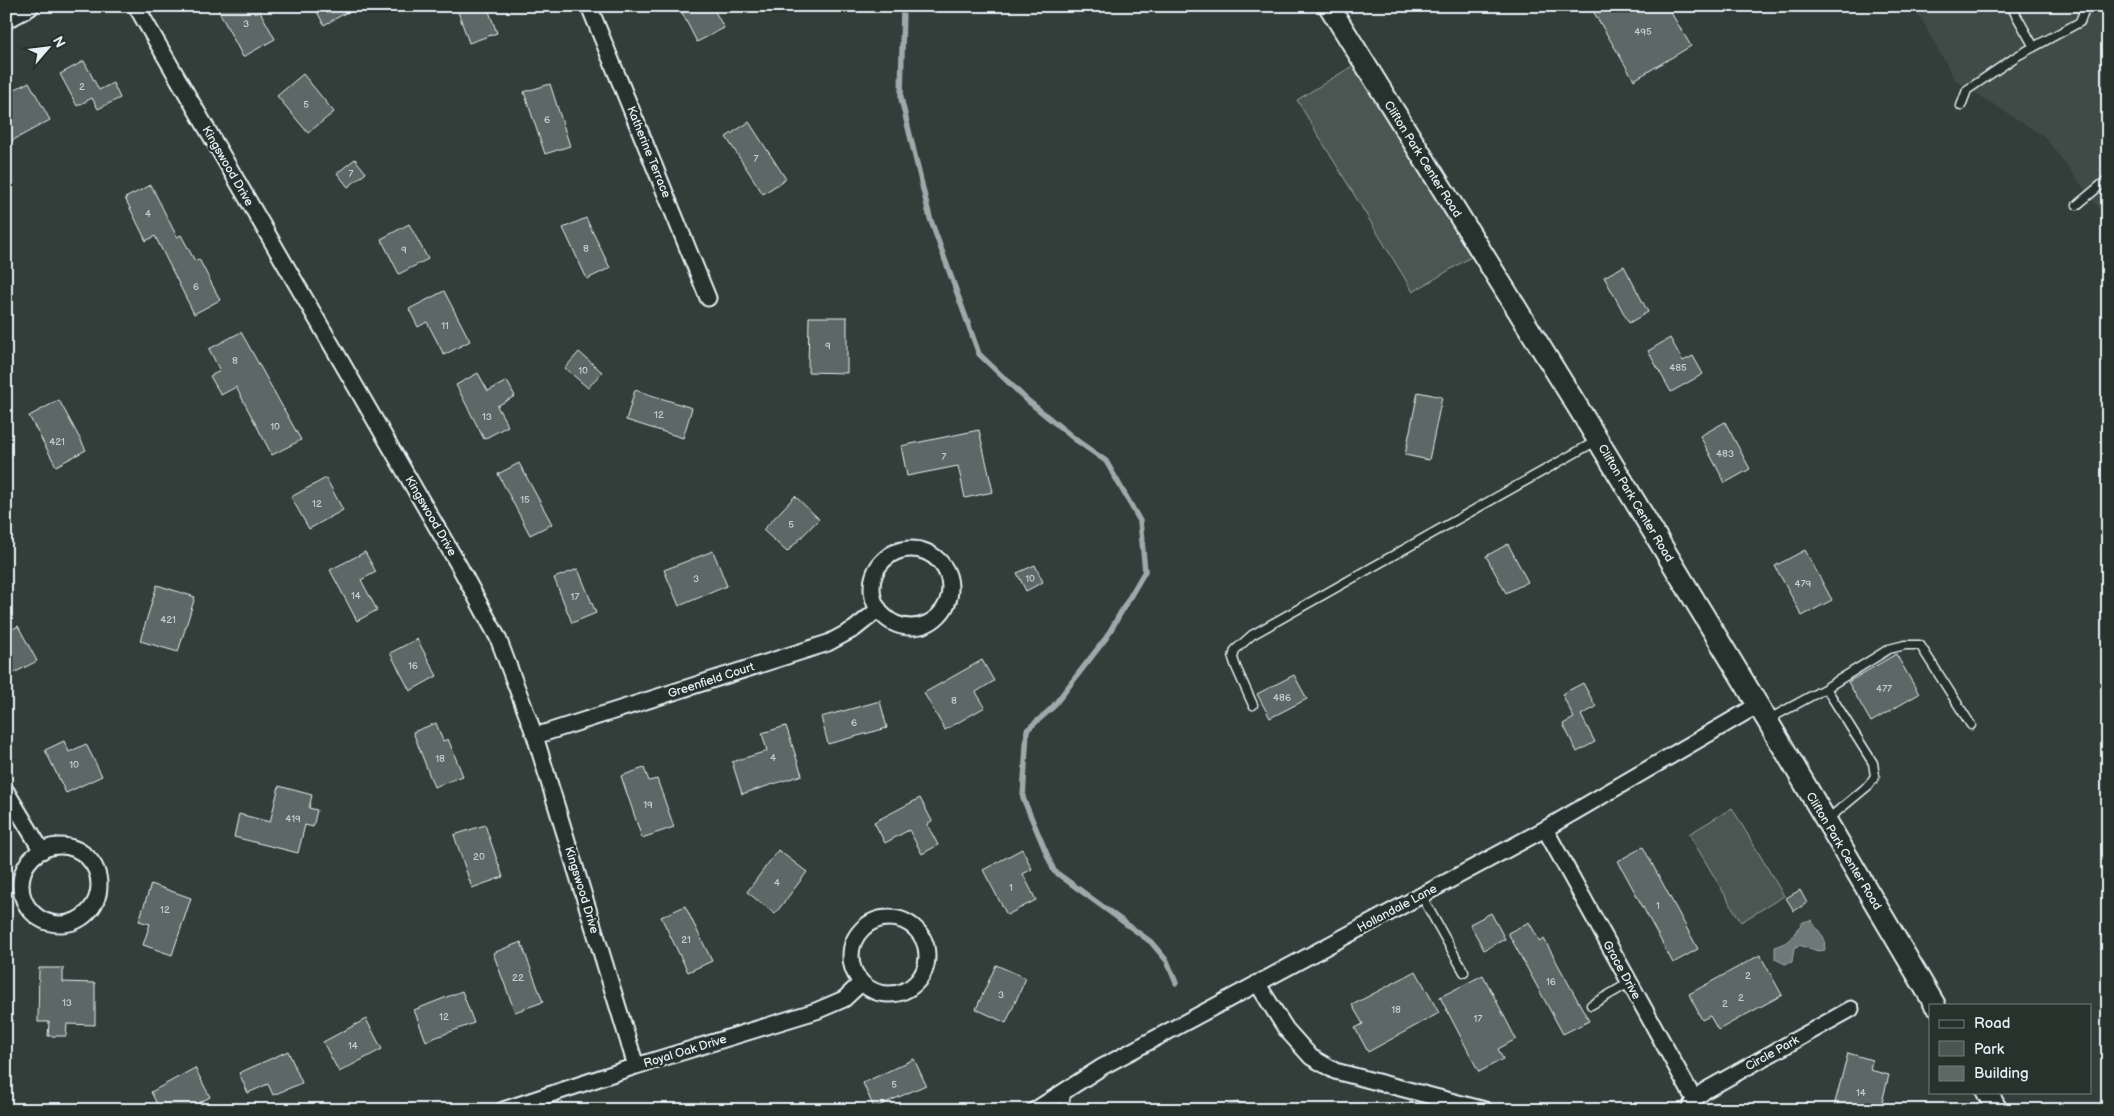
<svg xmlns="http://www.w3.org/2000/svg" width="2114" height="1116" font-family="'Balsamiq Sans',sans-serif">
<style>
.built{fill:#3f4b46}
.green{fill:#495651;stroke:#98a4a4}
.water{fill:#6d7978;stroke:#9ea9ab}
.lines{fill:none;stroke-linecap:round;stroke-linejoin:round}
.stream{stroke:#9ea9ab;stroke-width:5.5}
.building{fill:#5c6865;stroke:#e8f1f8}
.service-casing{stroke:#e8f1f8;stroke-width:11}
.minor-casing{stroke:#e8f1f8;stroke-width:19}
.tertiary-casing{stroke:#e8f1f8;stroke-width:24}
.service{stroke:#26332d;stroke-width:8}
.minor{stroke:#26332d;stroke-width:15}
.tertiary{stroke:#26332d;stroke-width:20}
.labels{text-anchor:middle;stroke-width:5;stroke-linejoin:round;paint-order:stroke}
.number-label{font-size:10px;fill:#c5cfd3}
.street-label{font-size:12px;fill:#e8f1f8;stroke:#26332d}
</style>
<rect width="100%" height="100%" fill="#323e39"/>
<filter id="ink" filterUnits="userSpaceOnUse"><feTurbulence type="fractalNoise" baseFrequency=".02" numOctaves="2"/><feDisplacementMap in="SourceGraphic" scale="10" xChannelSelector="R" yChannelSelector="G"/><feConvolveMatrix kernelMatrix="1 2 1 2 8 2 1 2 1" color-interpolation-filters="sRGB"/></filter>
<g filter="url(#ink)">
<path class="built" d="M1914,6H2108V220L2045,137L1955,80Z"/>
<path class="green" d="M1354,65L1471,257L1413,292L1297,100Z
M1732,808L1784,896L1741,922L1689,834Z"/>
<path class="water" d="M1811,920L1824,938L1825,950L1818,951L1799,945L1794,948L1792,962L1785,964L1775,959V947L1789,941L1803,922Z
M1237,1102L1250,1105L1252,1110H1216Z"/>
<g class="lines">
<path class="stream" d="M903,6L901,98L930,218L979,354L1027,400L1076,440L1106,461L1140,521L1145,571L1106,638L1052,708L1027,730L1023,798L1054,871L1151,942L1167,961L1176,983"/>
</g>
<path class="building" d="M216,6H257L275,39L243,57Z
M314,6H358L324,25Z
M456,6H487L497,33L469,43Z
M695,6H712L724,28L697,42L682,13Z
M1590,6H1667L1691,46L1634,80Z
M84,61L99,90L113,83L120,98L98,109L92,98L77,106L60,74Z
M303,74L334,112L308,133L277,96Z
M29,82L50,120L6,144V94Z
M550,84L570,146L545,154L524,92Z
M749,122L786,179L763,194L726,137Z
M355,159L366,173L348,187L337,173Z
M151,185L177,237L181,235L195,261L199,259L220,300L194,314L155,236L146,241L125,198Z
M586,218L610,268L587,279L563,228Z
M409,224L428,259L399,274L381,239Z
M1624,266L1648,312L1629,323L1604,277Z
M444,291L470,341L444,355L427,322L418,327L409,309Z
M809,317H847V373L808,372Z
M241,332L301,440L272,455L236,387L221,395L210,376L220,371L209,349Z
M1670,338L1683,361L1693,356L1703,374L1671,392L1648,351Z
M579,352L602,372L588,388L565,368Z
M478,373L488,391L507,381L515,396L497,406L508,426L484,439L456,385Z
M635,390L692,408L683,438L626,420Z
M1418,392L1442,397L1429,460L1405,455Z
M59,400L86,450L56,466L29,416Z
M1725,422L1750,469L1725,483L1700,436Z
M979,430L993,492L965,498L958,466L907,476L901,446Z
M519,463L552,524L530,535L498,474Z
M326,478L343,510L309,529L291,497Z
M795,496L819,519L787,552L763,530Z
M1508,544L1528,582L1506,593L1486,556Z
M1805,550L1832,600L1802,616L1775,566Z
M713,551L727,586L679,606L664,570Z
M365,552L376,572L361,580L377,610L357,621L330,570Z
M1035,565L1043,582L1026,591L1017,573Z
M578,569L596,613L572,623L554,578Z
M157,585L195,597L178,652L140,641Z
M18,626L37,661L6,677V633Z
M417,639L437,676L410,691L390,653Z
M1896,654L1919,694L1871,722L1848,682Z
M982,660L994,681L976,692L985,707L945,730L924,693Z
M1294,675L1307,699L1270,718L1257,694Z
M1583,683L1596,707L1581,715L1595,742L1577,752L1563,724L1574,718L1562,694Z
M880,701L887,728L828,744L821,717Z
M436,723L443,741L448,739L463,776L434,787L413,732Z
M786,726L802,775L742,794L732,762L767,751L762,733Z
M64,741L69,752L86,744L102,776L66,793L45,750Z
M644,768L649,781L657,779L674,827L642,838L621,776Z
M279,786L312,795L309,808L317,810L313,827L305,825L298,853L234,837L239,814L270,822Z
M920,798L932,821L927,824L938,845L922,854L909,830L885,843L874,822Z
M485,825L503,877L472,888L454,835Z
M1643,847L1698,949L1673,963L1618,861Z
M1022,849L1032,869L1023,874L1036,900L1007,915L983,870Z
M778,850L807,872L775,914L747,892Z
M151,884L191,898L172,955L143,945L150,924L139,921Z
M1800,890L1807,903L1794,911L1786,898Z
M685,906L712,961L688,972L661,917Z
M1491,913L1505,939L1484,950L1470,924Z
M1529,922L1540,942L1544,939L1589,1021L1563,1034L1508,933Z
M521,942L543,1002L515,1012L493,953Z
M1760,955L1782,995L1718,1030L1710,1016L1702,1020L1689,994Z
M996,965L1026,978L1006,1023L976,1009Z
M39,968H63V982L95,983V1025L67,1024L66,1036H48L49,1022H38Z
M1416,971L1439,1013L1368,1052L1355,1028L1363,1024L1352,1005Z
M1483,975L1516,1039L1498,1049L1503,1059L1479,1072L1440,997Z
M462,991L474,1023L426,1041L414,1010Z
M366,1019L382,1049L339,1072L323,1042Z
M288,1051L302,1083L273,1095L268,1084L248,1093L239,1073Z
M1848,1053L1872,1060L1870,1070L1889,1075L1880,1110H1833Z
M914,1059L926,1085L874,1108L863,1083Z
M195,1068L210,1097L186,1110H160L151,1092Z"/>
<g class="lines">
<g class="service-casing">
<path id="service" d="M2011,6L2034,47
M1961,106L1967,90L2017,56L2080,22L2084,11L2082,6
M2077,205L2108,179
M1826,688L1889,649L1905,645H1920L1971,725
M1253,705L1236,667L1233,658L1235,650L1252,635L1598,440
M1769,719L1826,688L1873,763L1875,776L1869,785L1828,819
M1421,895L1464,972
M1591,1005L1629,983
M1063,1110L1067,1090"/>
</g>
<g class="minor-casing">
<path id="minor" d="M136,6L458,564L498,638L535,736L636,1066
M589,6L708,298
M872 588a39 39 0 1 1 78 0a39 39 0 1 1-78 0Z
M535,736L828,643L854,629L879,609
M6,791L42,851
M1545,829L1694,1099L1689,1110
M21 885a39 39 0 1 1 78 0a39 39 0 1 1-78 0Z
M851 956a38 38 0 1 1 76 0a38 38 0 1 1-76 0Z
M1257,983L1286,1029L1311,1057L1335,1071L1485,1110
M1694,1099L1706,1090L1851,1009
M503,1110L636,1066L816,1011L844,999L861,983
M1035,1110L1102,1067L1545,829L1758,705"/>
</g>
<g class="tertiary-casing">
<path id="tertiary" d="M1329,6L1579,409L1767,720L1935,1005
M6,18L28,6
M1987,1092L1997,1110"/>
</g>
<use href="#service" class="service"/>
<use href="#minor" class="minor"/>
<use href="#tertiary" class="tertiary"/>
</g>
</g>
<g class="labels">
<g class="number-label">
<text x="246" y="27">3</text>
<text x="1643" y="35">495</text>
<text x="82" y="90">2</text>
<text x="306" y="108">5</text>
<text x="547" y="123">6</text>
<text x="756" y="162">7</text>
<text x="351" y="177">7</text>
<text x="148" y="217">4</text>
<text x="586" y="252">8</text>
<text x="404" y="253">9</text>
<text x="196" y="290">6</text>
<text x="445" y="329">11</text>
<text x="828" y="349">9</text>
<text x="235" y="364">8</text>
<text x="1678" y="371">485</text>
<text x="583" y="374">10</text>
<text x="659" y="418">12</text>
<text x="487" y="420">13</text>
<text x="275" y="430">10</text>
<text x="57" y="445">421</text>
<text x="1725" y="457">483</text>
<text x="944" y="460">7</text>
<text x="525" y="503">15</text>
<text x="317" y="507">12</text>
<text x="791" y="528">5</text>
<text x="696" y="582">3</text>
<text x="1030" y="582">10</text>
<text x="1803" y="587">479</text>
<text x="356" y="599">14</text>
<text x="575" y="600">17</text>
<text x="168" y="623">421</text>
<text x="413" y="669">16</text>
<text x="1884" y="692">477</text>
<text x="1282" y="701">486</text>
<text x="954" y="704">8</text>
<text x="854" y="726">6</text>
<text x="773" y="761">4</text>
<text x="440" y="762">18</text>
<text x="74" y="768">10</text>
<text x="648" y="808">19</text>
<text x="293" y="822">419</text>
<text x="479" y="860">20</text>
<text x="777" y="886">4</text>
<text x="1011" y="891">1</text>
<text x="1658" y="909">1</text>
<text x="165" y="913">12</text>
<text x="686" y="943">21</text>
<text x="1748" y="979">2</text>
<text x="518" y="981">22</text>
<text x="1551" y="985">16</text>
<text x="1001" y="998">3</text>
<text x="1741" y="1001">2</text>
<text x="67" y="1006">13</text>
<text x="1725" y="1007">2</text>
<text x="1396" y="1013">18</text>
<text x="444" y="1020">12</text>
<text x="1478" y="1022">17</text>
<text x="353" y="1049">14</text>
<text x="894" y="1088">5</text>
<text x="1861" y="1096">14</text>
</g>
<g class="street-label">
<text transform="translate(649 152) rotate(68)" y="4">Katherine Terrace</text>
<text transform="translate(1423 159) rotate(58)" y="4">Clifton Park Center Road</text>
<text transform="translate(228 166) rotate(60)" y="4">Kingswood Drive</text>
<text transform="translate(1636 503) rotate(59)" y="4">Clifton Park Center Road</text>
<text transform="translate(431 516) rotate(60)" y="4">Kingswood Drive</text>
<text transform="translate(711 680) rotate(-18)" y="4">Greenfield Court</text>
<text transform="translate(1844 851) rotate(59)" y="4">Clifton Park Center Road</text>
<text transform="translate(582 890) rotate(73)" y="4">Kingswood Drive</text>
<text transform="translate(1397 908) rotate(-28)" y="4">Hollandale Lane</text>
<text transform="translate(1622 970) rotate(61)" y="4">Grace Drive</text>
<text transform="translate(685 1051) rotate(-17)" y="4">Royal Oak Drive</text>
<text transform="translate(1772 1053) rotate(-29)" y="4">Circle Park</text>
</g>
</g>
<rect width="2114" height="1116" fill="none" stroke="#26332d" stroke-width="25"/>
<rect x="12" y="12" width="2089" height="1091" fill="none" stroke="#e8f1f8" stroke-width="2" filter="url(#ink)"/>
<rect x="1929" y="1004" width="162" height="90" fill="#26332d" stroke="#747f7e"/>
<rect x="1939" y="1020" width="25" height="8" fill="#26332d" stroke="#747f7e"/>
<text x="1974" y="1028" font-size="15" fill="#e8f1f8">Road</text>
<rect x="1939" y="1041" width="25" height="15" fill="#495651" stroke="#747f7e"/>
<text x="1974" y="1054" font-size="15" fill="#e8f1f8">Park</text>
<rect x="1939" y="1066" width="25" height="15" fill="#5c6865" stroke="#747f7e"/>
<text x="1974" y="1078" font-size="15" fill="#e8f1f8">Building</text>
<g transform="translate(48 48) rotate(62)" stroke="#26332d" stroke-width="4" paint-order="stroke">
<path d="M0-4L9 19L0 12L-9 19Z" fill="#e8f1f8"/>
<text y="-8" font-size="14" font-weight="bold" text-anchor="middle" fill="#e8f1f8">N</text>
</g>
</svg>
